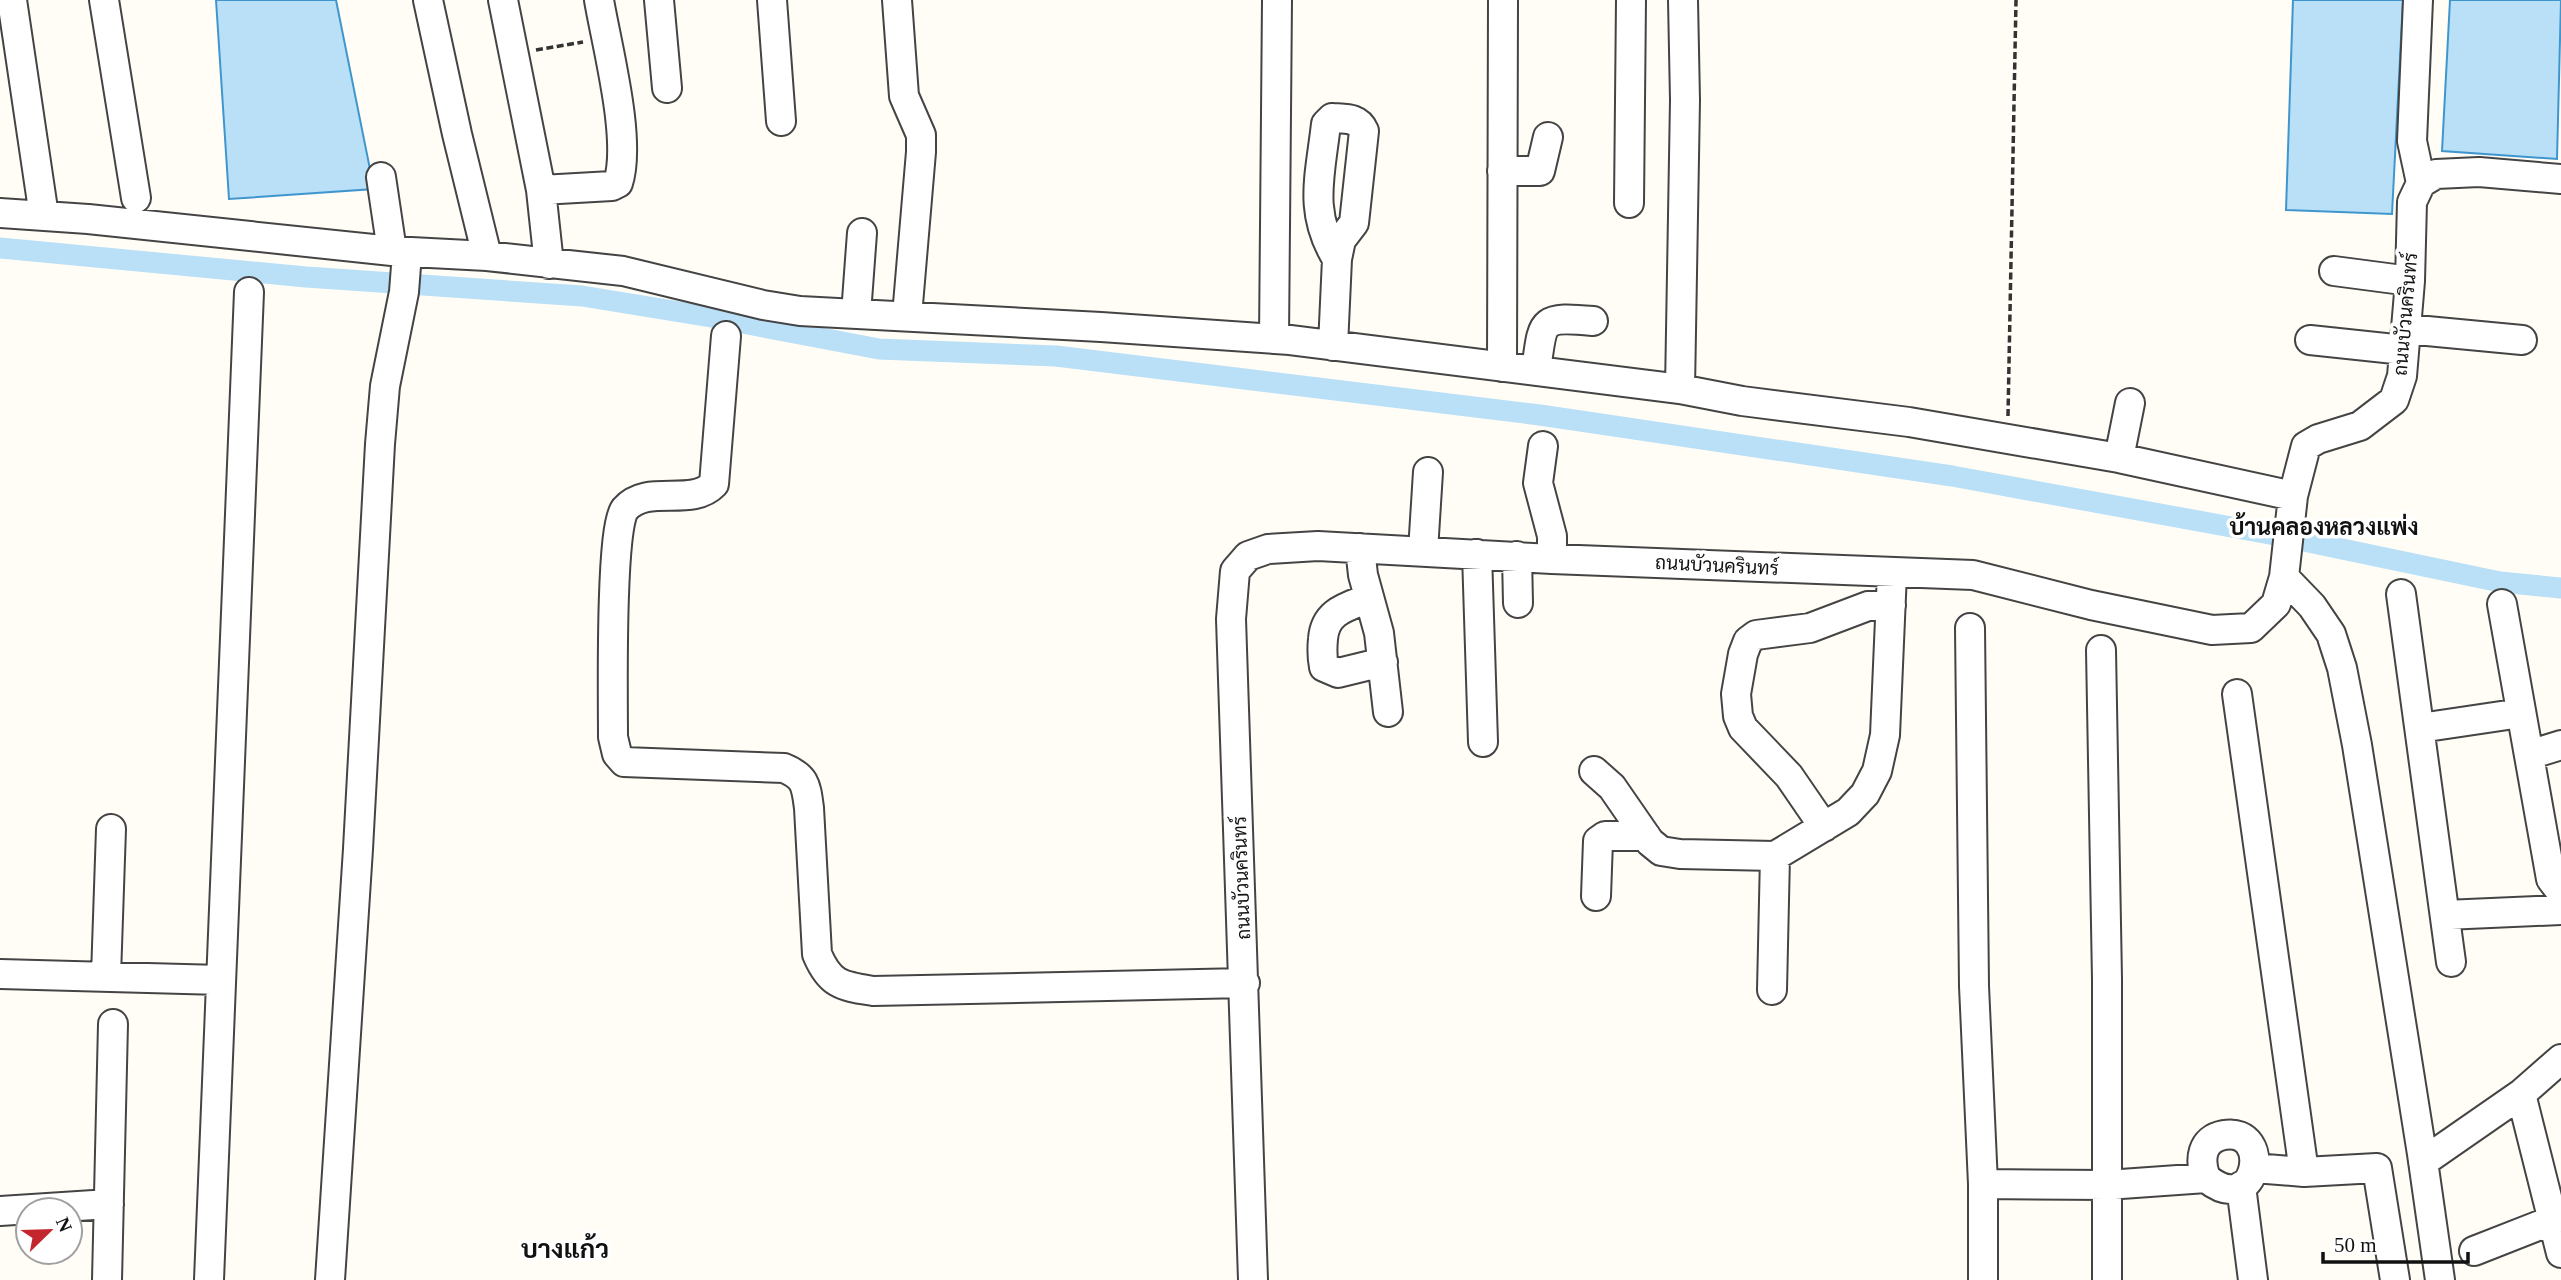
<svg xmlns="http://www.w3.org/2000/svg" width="2561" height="1280" font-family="'Times New Roman',Sarabun,serif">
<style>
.water{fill:#b9e0f7;stroke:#3f96cf;stroke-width:2}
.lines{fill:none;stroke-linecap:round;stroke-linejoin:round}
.canal{stroke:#b9e0f7;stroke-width:21}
.minor-casing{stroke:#444;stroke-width:32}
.path{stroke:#333;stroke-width:3.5;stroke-dasharray:7 3.5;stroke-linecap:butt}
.minor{stroke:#fff;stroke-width:28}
.labels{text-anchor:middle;stroke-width:7;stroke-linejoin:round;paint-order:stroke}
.street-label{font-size:19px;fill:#111;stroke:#fff}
.quarter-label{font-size:23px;font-weight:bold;fill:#111;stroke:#fff}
.district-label{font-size:26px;font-weight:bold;fill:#111;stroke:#fff}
</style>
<rect width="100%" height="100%" fill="#fffdf5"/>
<path class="water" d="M216,0H336L374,189L229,199Z
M2293,0H2403L2392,214L2286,210Z
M2450,0H2561L2557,159L2442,151Z"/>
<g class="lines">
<path class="canal" d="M0,248L306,277L582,296L711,317L879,349L1056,356L1540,415L1952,476L2275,535L2500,582L2561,588"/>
<g class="minor-casing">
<path id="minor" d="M12,0L44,216
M104,0L136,198
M428,0L457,134L487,256
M503,0L541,190
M659,0L667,88
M772,0L781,121
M897,0L904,96L921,135V152L907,316
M2418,0L2412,141L2421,183
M1502,171H1540L1548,137
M381,177L392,251
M1629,203L1631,0
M0,213L88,219L392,251L487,256L623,271L763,305L800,311L1101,327L1290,340L1680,389L1742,401L1909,422L2119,458L2293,496
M549,264L541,190L612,186L618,183C632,140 607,47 599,0
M2334,271L2410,281
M856,314L862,233
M2406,329L2522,340
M726,336L714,484C691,508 648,483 625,509C610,525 613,704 613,737L617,754L624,762L784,768C806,777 806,786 809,808L817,954C830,985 842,986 873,991L1245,983
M1274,339L1277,0
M2310,340L2404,350
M1333,346L1337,259L1341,240L1354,223L1364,131C1358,117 1345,119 1332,118L1326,124C1320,177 1308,212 1337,259
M1502,367L1503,0
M1536,371C1543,320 1539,316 1593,321
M1680,389L1685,100L1683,0
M1543,446L1538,483L1552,536V559
M2119,458L2130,403
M1360,548L1363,575L1379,633L1388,712
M1423,551L1428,472
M1477,554L1483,742
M1517,556L1518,603
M2284,577L2312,606L2331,634L2342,668L2357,745L2422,1154L2440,1280
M2401,594L2451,962
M1369,598C1347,607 1325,611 1323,639C1322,649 1322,657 1324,667L1338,673L1383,662
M2502,604L2551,879L2561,892
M1970,628L1974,986L1983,1184V1280
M2101,650L2107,979V1280
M2237,694L2304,1172
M2420,728L2521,713
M2529,755L2561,745
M1594,771L1612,787L1650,842L1661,851L1680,854L1775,856L1848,812L1865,794L1877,771L1885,735L1892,573
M1824,827L1789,776L1743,728L1738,716L1736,694L1743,654L1748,641L1756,635L1810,628L1868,606L1891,605
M1596,896L1598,841L1605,836H1646
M2445,915L2561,910
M0,974L221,980
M106,976L111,829
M1772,990L1775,856
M2521,1094L2561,1253
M2423,1162L2521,1094L2561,1059
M2254,1168L2304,1172L2377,1168L2395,1280
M1983,1184L2107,1185L2206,1178C2259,1221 2273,1126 2224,1135C2201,1139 2199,1160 2206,1178
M2241,1186L2253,1280
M0,1211L109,1204
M2474,1251L2553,1220
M107,1280L113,1024
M209,1280L249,292
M330,1280L358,849L380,444L385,386L404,292L407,253
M1253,1280L1231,619L1235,571L1248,556L1268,549L1318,546L1552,559L1973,575L2091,605L2212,630L2251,628L2276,604L2284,577L2293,496L2306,446L2318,439L2360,426L2394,400L2402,376L2410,281L2412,202L2421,183L2436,174L2479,172L2561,179"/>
</g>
<path class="path" d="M536,50L583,42
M2008,416L2016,0"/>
<use href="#minor" class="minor"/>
</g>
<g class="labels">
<g class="street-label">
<text transform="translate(2405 314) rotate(-85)" y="7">ถนนบัวนครินทร์</text>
<text transform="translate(1717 565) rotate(3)" y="7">ถนนบัวนครินทร์</text>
<text transform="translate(1241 878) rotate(-92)" y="7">ถนนบัวนครินทร์</text>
</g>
<g class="quarter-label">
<text x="2324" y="535">บ้านคลองหลวงแพ่ง</text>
</g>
<g class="district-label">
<text x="565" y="1258">บางแก้ว</text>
</g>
</g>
<g transform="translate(49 1231) rotate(67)"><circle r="33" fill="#ffffff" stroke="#a0a0a0" stroke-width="2"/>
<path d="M0-5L12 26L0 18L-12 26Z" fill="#c4262e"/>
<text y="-10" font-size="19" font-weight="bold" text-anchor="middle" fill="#111111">N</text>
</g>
<path d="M2323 1252v10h145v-10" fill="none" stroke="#111111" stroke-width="3.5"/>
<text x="2334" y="1252" font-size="21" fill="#111111" stroke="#ffffff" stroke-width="5" paint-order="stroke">50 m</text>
</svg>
